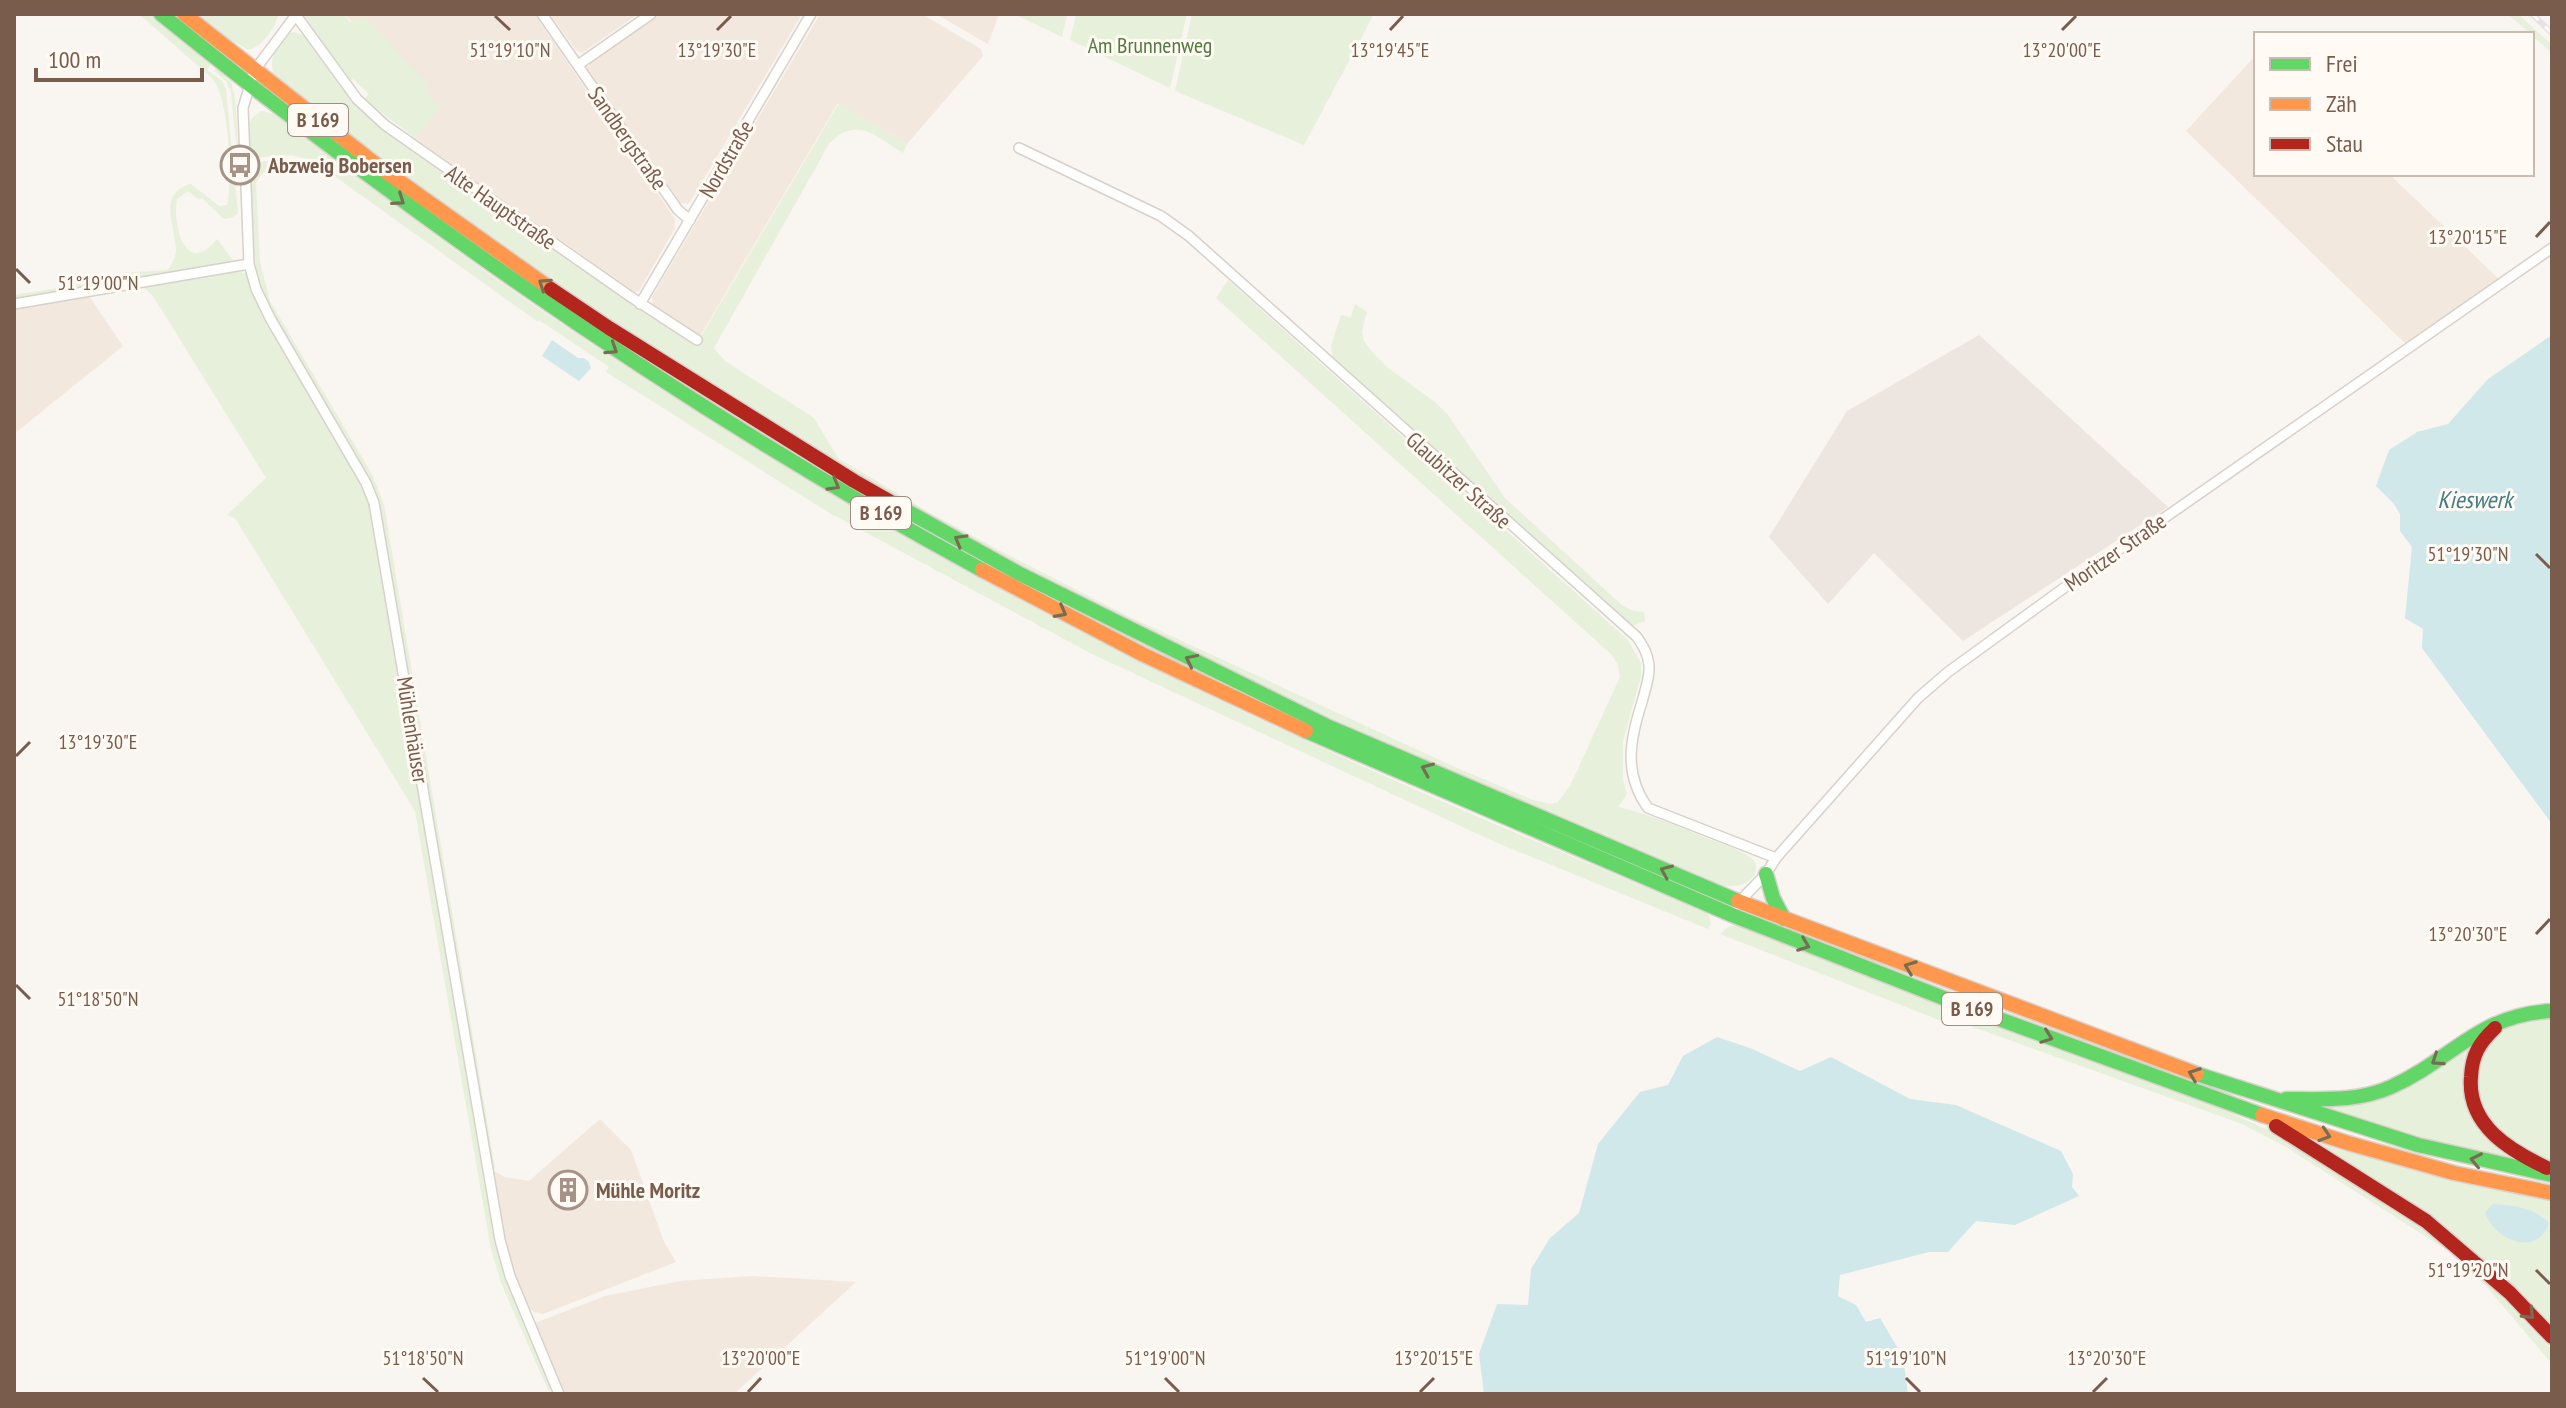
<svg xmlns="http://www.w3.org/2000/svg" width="2566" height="1408" font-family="'PT Sans Narrow',sans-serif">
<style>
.residential{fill:#f2e8de}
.industrial{fill:#ede5e0}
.green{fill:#e7f0db}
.water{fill:#d0e8ea}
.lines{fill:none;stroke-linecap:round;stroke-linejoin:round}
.street-casing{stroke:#d7d1cb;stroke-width:12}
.fast-casing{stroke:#dad1cc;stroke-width:17}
.slow-casing{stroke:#dad1cc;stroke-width:17}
.jam-casing{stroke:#dad1cc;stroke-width:17}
.street{stroke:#fefefd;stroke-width:9}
.fast{stroke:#63d668;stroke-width:14}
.slow{stroke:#ff974d;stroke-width:14}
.jam{stroke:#b3261e;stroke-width:14}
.rail-casing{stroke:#e6e3e7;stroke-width:6}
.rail{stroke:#fffaf3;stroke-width:3;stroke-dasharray:9;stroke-linecap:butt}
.oneway{stroke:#776e51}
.ticks{fill:none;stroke:#7a5c4d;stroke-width:3}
.labels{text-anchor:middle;stroke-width:6;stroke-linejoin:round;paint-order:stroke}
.shield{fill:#fffaf3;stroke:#a28b7f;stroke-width:2}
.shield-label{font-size:20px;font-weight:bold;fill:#7a5c4d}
.park-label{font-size:22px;fill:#537a41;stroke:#fffaf3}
.street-label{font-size:22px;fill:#7a5c4d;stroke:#fffaf3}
.poi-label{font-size:22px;font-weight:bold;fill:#7a5c4d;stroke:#fffaf3;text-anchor:start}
.water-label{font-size:24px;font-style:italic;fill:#437c86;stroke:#fffaf3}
.ticks-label{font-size:20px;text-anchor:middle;fill:#7a5c4d;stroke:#fffaf3;stroke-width:6;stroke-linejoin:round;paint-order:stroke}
</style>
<rect width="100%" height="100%" fill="#f9f5f0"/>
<path class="residential" d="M344,14H534L675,219V228L639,291L635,292L415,138L440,107Z
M550,14H638L582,53L576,50Z
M658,14H802L690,202L687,204L681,203L587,68L590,64Z
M820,14H922L981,49L983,56L907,144L838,103L699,338L653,306L652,297Z
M936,14H999L988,44Z
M2256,55V174H2389L2499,279L2407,345L2186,131Z
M89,296L123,346L14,434V309Z
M600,1119L631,1150L664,1242L676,1262L543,1314L534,1312L528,1307L509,1257L492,1170L505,1177L529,1181Z
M753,1276L856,1282L734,1394H564L535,1323L605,1296L680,1281Z"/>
<path class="industrial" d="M1979,335L2168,507L1963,641L1874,553L1828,604L1769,537L1847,411Z"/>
<path class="green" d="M139,14H151L211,64L207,70L222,81L226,89L238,213L231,218L224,219L202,198L198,199L188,191L177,199C172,226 186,278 217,239L234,262L140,278L115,277L95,286L14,300V295L89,283L120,273L168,270C171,264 175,259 176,252C177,228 155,193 191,184L219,206L227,205C233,180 229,99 213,79Z
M194,14H279C274,28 264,46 248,50L231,40L228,41Z
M301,14H344L350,22L364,16L427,83L425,92L441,107L415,138L364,99L369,94L353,79L350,81Z
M1014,14H1067L1062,37Z
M1076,14H1187L1170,88L1070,40Z
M1192,14H1374L1304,145L1175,91Z
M2508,14H2518L2552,45V53Z
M293,32L303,35L353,103L380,127L648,315L697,343L839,103L907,144L903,153C875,136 857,115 829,144L714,348L725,361L814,418L838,458L932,514L1014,558L1130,617L1457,768L1533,800L1550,804L1558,802L1570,786L1620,677L1618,665L1612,655L1216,298L1228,280L1628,640L1641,663V676L1623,741V780L1627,794L1618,807C1648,814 1677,826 1706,838C1721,843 1738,849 1751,858C1755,861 1756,864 1756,868C1755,887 1729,888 1715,885C1555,816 1392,751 1234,676C1189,655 1145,631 1101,608C1064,589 1026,572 990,551C739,413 501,255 276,79C266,62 276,40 293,32Z
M216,68L231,82L235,98L240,180L231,93L226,81L214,71Z
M279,97C359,158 438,219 520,276C704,404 900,519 1099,621C1302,725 1514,810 1723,900L1722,903C1478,803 1234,699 1002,574C821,477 646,368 478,250C410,202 344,150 277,100Z
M263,111L275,115C363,182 450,248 541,310C707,423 879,526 1057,619C1266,729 1485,821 1703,911L1708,913L1711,924L1708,929L1495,842L1090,653L826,511L606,372L609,367L539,320L538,322L312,160L292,155L248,158C248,140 242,118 263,111Z
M294,159L297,161C277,164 266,165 256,183L260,262L270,301L373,476L384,505L495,1169L492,1170L381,513L370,481L267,303L260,288L255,261L249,163Z
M237,271L246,274L260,310L358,478L370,507L494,1240L506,1280L551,1386L549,1392L501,1283L491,1249L415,811L235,518L227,515L266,478L153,296L141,285Z
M1355,304L1367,312L1362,331L1364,341L1372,352L1388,368L1435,402L1448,415L1505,498L1623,606L1634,611L1644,612L1645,621L1631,626L1333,360L1331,346L1341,315L1351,317Z
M1757,916L1954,992L2233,1094L2232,1097L2067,1037L1756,918Z
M1739,924L2194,1097L2273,1132L2406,1215L2494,1287L2552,1350V1364L2486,1286L2445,1249L2286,1147L2242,1124L1965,1024L1939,1020L1720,934L1728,927Z
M2532,1017L2552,1018V1162L2530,1154L2498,1135L2477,1099L2475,1071L2486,1041L2499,1029Z
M2479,1035L2465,1090L2528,1164L2428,1142L2315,1106H2340Z
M2311,1138L2552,1200V1326L2427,1215Z"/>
<path class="water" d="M2552,335V824L2422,648L2423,629L2405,618L2412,547L2400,531V514L2394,504L2376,486L2389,450L2417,432L2448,424L2488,379Z
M552,340L578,358H584L589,362L591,368L579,381L542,356Z
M1717,1037L1750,1048L1800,1071L1831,1057L1910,1099L1956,1105L2061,1151L2073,1174L2072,1187L2079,1196L2015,1225L1976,1221L1948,1252H1929L1840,1275L1838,1296L1856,1305L1866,1322L1880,1318L1903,1357L1908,1394H1484L1479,1354L1497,1304L1528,1305L1531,1269L1550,1238L1579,1213L1598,1144L1640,1092L1668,1085L1683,1056Z
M2493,1204C2513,1205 2535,1208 2549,1223C2537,1259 2493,1239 2485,1212Z"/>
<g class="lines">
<g class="street-casing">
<path id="street" d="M295,14L357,99L385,125L631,297L697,340
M542,14L678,210L690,220
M296,15L254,71L243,108L249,264L256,289L270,318L366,483L374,503L500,1240L510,1276L559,1394
M578,65L651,14
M1019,148L1161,216L1189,236L1637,637C1643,646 1648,654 1649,665C1650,678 1645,690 1642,702C1630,739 1623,774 1648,808L1776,858
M14,304L249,264
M640,304L811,14
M1737,904L1766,874L1776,858L1918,698L1948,672L2068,585L2552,248"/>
</g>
<g class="fast-casing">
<path id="fast" d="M161,14C419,223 690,412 982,570
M898,506L1018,573L1329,727L1738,901
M1306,731L1732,915
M1766,874L1773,898L1784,919
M1732,915L1969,1008L2262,1115
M2197,1074L2418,1145L2552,1175
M2286,1099C2321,1099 2358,1102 2391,1087C2452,1060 2479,1014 2552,1011"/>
</g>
<g class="slow-casing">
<path id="slow" d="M184,14L382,169L551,289
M982,570L1142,654L1306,731
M1738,901L2197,1074
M2262,1115L2348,1143L2454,1173L2552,1193"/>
</g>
<g class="jam-casing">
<path id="jam" d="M551,289L609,328L854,481L898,506
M2495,1028C2479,1043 2472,1055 2471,1077C2467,1125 2509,1150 2547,1168
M2276,1126L2426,1221L2510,1293L2552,1337"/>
</g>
<use href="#street" class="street"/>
<use href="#fast" class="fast"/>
<use href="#slow" class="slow"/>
<use href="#jam" class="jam"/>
<g class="rail-casing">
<path id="rail" d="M2532,14L2552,33"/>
</g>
<use href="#rail" class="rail"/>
</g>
<defs><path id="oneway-chevron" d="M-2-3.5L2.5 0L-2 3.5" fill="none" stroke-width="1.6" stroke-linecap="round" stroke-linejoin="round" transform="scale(2)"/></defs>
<g class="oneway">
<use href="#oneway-chevron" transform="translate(399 200) rotate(35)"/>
<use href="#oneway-chevron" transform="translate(544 284) rotate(-146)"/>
<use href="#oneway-chevron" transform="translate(612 349) rotate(33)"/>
<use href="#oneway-chevron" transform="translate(834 485) rotate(30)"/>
<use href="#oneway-chevron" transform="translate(960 540) rotate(-150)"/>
<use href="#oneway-chevron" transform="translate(1061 612) rotate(28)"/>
<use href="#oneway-chevron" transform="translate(1191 660) rotate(-154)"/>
<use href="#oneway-chevron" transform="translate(1427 769) rotate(-157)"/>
<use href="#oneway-chevron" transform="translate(1666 871) rotate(-157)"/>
<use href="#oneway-chevron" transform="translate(1804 945) rotate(21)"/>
<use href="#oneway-chevron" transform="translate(1910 967) rotate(-159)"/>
<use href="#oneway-chevron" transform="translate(2047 1037) rotate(20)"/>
<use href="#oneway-chevron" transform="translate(2437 1060) rotate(146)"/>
<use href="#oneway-chevron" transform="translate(2194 1074) rotate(-159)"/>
<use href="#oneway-chevron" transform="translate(2325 1135) rotate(18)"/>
<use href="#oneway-chevron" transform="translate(2476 1160) rotate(-168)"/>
<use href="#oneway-chevron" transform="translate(2529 1314) rotate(45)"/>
</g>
<path class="ticks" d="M495,16L510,30M717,30L731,16M1390,30L1403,16M2062,30L2076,16M2536,237L2550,222M16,269L30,283M2536,554L2550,568M16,756L30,742M2536,934L2550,919M16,985L30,999M2536,1270L2550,1284M423,1378L438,1392M1165,1378L1179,1392M1906,1378L1920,1392M748,1392L761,1378M1420,1392L1434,1378M2093,1392L2107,1378"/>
<defs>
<g id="bus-ring" transform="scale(2)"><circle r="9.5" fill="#fffaf3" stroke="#a69286" stroke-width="1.5"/><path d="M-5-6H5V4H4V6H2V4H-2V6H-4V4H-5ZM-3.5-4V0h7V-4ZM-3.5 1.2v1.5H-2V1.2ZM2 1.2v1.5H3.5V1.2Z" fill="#a69286"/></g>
<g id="building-ring" transform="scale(2)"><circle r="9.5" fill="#fffaf3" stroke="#a69286" stroke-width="1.5"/><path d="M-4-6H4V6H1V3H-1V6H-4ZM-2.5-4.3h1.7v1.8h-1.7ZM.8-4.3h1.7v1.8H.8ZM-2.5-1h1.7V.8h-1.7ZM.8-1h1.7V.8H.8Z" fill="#a69286"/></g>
</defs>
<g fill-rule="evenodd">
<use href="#bus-ring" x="240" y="165"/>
<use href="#building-ring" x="568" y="1190"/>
</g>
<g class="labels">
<g class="shield">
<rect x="288" y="104" width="60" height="32" rx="6"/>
<rect x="851" y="497" width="60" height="32" rx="6"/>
<rect x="1942" y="993" width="60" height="32" rx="6"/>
</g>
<g class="shield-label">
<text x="318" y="127">B 169</text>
<text x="881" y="520">B 169</text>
<text x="1972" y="1016">B 169</text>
</g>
<g class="park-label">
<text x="1150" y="53">Am Brunnenweg</text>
</g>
<g class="street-label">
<text transform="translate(628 138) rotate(55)" y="8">Sandbergstraße</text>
<text transform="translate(726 159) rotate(-60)" y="8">Nordstraße</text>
<text transform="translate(501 207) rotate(35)" y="8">Alte Hauptstraße</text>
<text transform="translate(1459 480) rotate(42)" y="8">Glaubitzer Straße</text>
<text transform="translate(2115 552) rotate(-35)" y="8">Moritzer Straße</text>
<text transform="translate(413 730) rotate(81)" y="8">Mühlenhäuser</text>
</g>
<g class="poi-label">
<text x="268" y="173">Abzweig Bobersen</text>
<text x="596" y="1198">Mühle Moritz</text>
</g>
<g class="water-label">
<text x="2475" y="508">Kieswerk</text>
</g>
</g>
<g class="ticks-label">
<text x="510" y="57">51°19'10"N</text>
<text x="717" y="57">13°19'30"E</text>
<text x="1390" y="57">13°19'45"E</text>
<text x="2062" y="57">13°20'00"E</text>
<text x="2468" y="244">13°20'15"E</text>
<text x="98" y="290">51°19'00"N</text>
<text x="2468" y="561">51°19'30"N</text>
<text x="98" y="749">13°19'30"E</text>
<text x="2468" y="941">13°20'30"E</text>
<text x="98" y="1006">51°18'50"N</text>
<text x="2468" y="1277">51°19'20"N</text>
<text x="761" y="1365">13°20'00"E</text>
<text x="1434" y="1365">13°20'15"E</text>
<text x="2107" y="1365">13°20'30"E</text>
<text x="423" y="1365">51°18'50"N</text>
<text x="1165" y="1365">51°19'00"N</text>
<text x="1906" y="1365">51°19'10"N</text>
</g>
<rect width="2566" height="1408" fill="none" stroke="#7a5c4d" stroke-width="32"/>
<rect x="2254" y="32" width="280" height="144" fill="#fffaf3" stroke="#cabbb1" stroke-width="2"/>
<rect x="2270" y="58" width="40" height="12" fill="#63d668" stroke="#cabbb1" stroke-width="2"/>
<text x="2326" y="72" font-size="24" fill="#7a5c4d">Frei</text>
<rect x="2270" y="98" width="40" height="12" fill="#ff974d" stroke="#cabbb1" stroke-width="2"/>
<text x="2326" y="112" font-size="24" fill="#7a5c4d">Zäh</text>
<rect x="2270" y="138" width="40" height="12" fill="#b3261e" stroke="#cabbb1" stroke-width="2"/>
<text x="2326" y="152" font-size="24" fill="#7a5c4d">Stau</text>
<path d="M36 68v12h166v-12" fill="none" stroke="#7a5c4d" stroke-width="4"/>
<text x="48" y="68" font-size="24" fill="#7a5c4d" stroke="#fffaf3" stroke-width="6" paint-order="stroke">100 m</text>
</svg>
